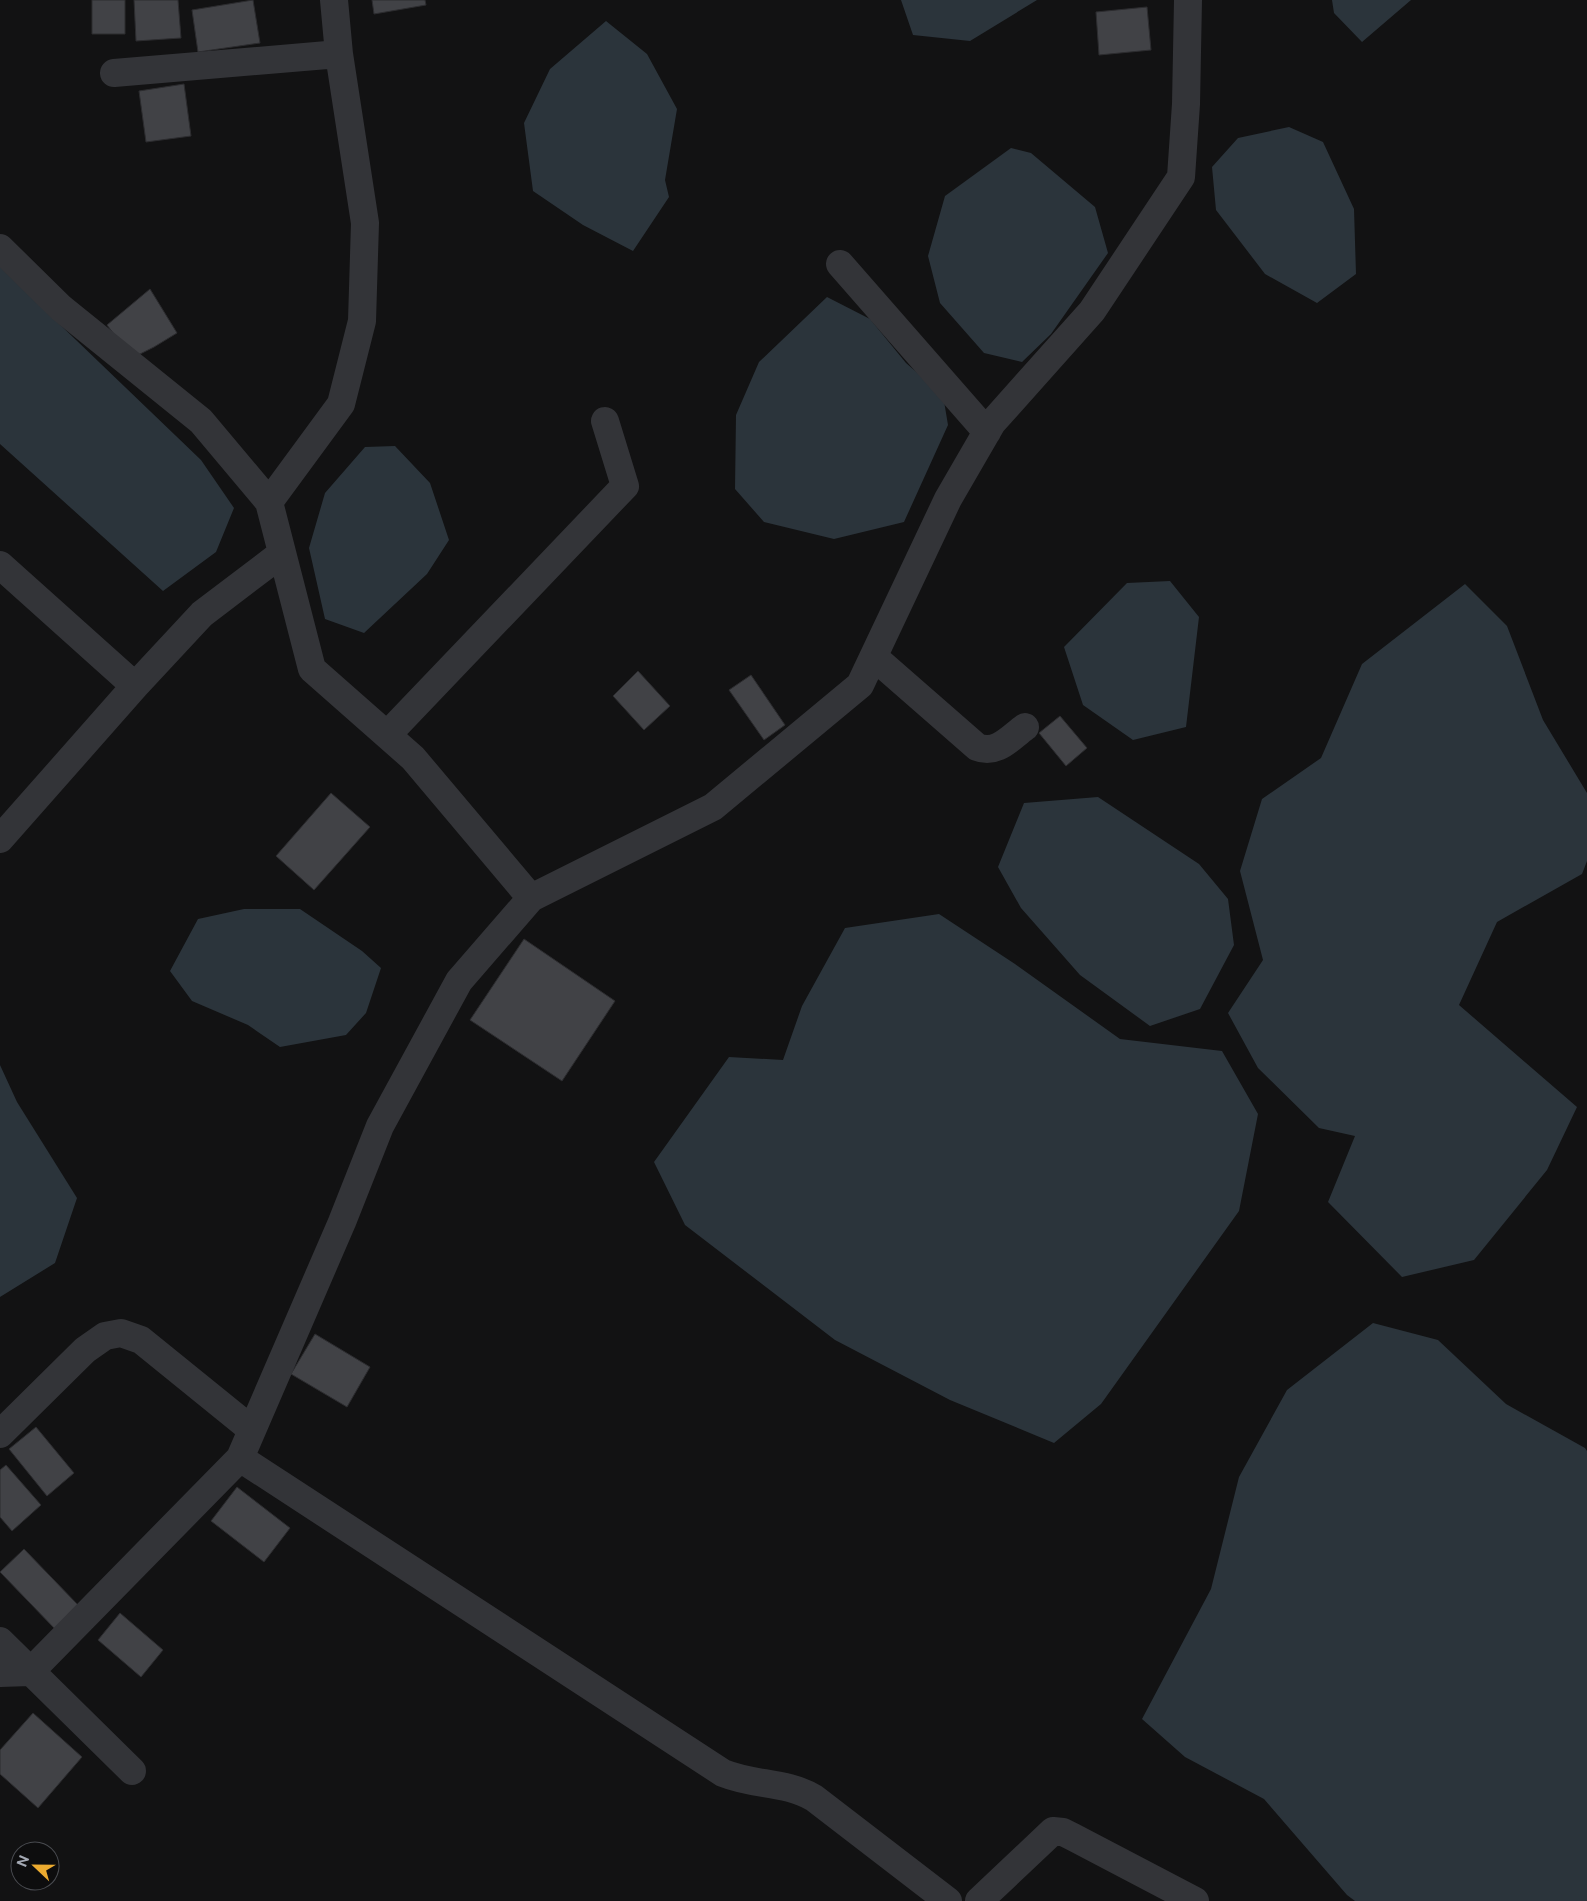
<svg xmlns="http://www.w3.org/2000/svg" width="1587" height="1901" font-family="'Public Sans',sans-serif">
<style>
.water{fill:#2b343b}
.building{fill:#414246;stroke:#2c2c2f}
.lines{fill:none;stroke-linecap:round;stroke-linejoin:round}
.minor{stroke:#333438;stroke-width:28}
</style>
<rect width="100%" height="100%" fill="#121213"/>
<path class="water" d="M901,0H1037L970,41L913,35Z
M1332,0H1411L1362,42L1334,13Z
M606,21L647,54L677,109L665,180L669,197L633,251L583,225L533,191L524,123L550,69Z
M1289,127L1323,142L1354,209L1356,274L1317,303L1265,274L1216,210L1212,167L1238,138Z
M1011,148L1031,153L1095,207L1108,253L1051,334L1022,362L984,353L940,303L928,256L945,196Z
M0,267L201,460L234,508L216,552L163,591L0,444Z
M827,297L870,319L906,363L943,395L948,425L904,522L834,539L764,522L735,489L736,415L759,362Z
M395,446L430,483L449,540L427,574L364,633L325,619L309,548L325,493L365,447Z
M1170,581L1199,617L1186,727L1133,740L1083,705L1064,647L1127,583Z
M1465,584L1507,626L1543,720L1587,793V861L1582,874L1497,922L1459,1005L1577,1107L1547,1170L1474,1260L1402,1277L1328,1202L1355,1136L1319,1128L1258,1068L1228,1013L1263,960L1240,871L1262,799L1321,758L1362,664Z
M1098,797L1199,864L1228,899L1234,945L1200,1009L1150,1026L1080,975L1021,908L998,867L1024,803Z
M244,909H300L362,951L381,968L366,1013L346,1035L280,1047L248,1025L192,1001L170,971L198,919Z
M939,914L1015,964L1120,1039L1222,1051L1258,1114L1239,1211L1101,1404L1054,1443L950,1400L835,1340L685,1225L654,1162L729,1057L783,1060L802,1006L845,928Z
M0,1065L17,1102L77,1198L55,1263L0,1297Z
M1373,1323L1438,1340L1506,1404L1585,1448L1587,1451V1901H1355L1347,1895L1264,1799L1185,1757L1142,1719L1211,1589L1239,1477L1287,1390Z"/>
<path class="building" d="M92,0H125V34H92Z
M134,0H178L181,38L136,41Z
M253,0L260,43L198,52L192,10Z
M372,0H425L426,5L374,14Z
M1147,7L1151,50L1099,55L1096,12Z
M184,84L191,136L146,142L139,91Z
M150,289L177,333L154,347L132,358L107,325Z
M638,671L670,706L644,730L613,696Z
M751,675L785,725L764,740L729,690Z
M1060,716L1087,748L1066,766L1039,733Z
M331,793L370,827L314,890L276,856Z
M524,939L615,1001L562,1081L470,1020Z
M315,1334L370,1367L347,1407L291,1374Z
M36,1427L74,1473L47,1496L9,1449Z
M6,1465L41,1505L12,1531L0,1517V1470Z
M237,1487L290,1528L264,1562L211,1521Z
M24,1549L79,1606L55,1629L0,1572Z
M120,1613L163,1650L141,1677L98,1640Z
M33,1713L82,1757L38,1808L0,1774V1750Z"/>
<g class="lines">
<path class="minor" d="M114,73L339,54
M0,248L61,308L201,421L269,502
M840,264L987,432
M0,565L135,686
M874,657L977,747C997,755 1010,738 1025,727
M387,735L625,486L605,421
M0,839L135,686L202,614L281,554
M531,898L713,807L860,685L948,499L992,423L1092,311L1181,177L1186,104L1188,0
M0,1434L85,1350L105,1336L121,1333L141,1340L252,1430
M240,1458L723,1773C755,1786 785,1781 814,1798L948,1901
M0,1641L132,1771
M0,1673L30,1672L240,1458L342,1222L380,1126L459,981L531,898L413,758L312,669L269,502L341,404L362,321L365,223L339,54L334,0
M979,1901L1053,1831L1063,1832L1073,1837L1195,1901"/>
</g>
<g transform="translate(35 1866) rotate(292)"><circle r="24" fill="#0d0d0e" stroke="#494b50"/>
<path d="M0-4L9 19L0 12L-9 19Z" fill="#ecab30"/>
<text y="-8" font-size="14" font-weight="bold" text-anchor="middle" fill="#a3a8b3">N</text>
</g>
</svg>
